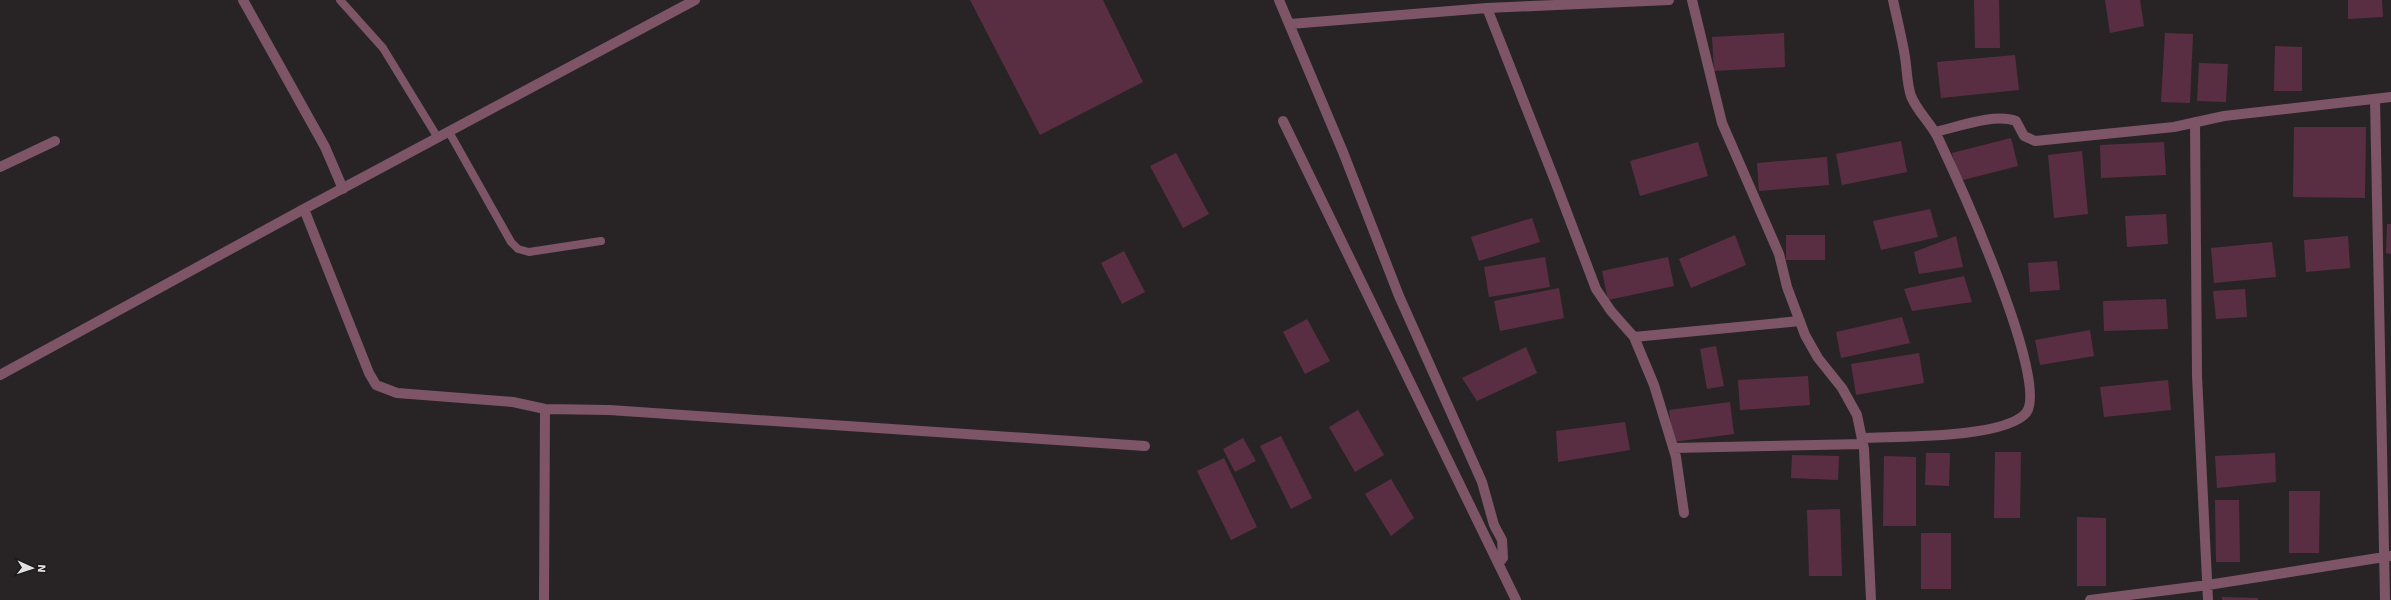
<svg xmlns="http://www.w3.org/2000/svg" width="2391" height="600" font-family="'Work Sans',sans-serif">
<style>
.building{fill:#5a2e42}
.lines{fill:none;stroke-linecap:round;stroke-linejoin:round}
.service{stroke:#7d5566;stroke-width:8}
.minor{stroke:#7d5566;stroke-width:10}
</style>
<rect width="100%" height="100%" fill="#282425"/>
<path class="building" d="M970,0H1103L1143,82L1040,135Z
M1974,0H1999L2000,48H1975Z
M2105,0H2140L2144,26L2110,33Z
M2348,0H2382L2383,17L2348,19Z
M1784,33L1785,67L1714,71L1712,37Z
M2165,33L2193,34L2190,103L2161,102Z
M2275,46L2302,47V91H2274Z
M2015,55L2019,90L1941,98L1937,62Z
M2199,63L2228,64L2226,102L2197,101Z
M2294,127H2366L2365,198L2293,197Z
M2011,138L2018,166L1959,181L1952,153Z
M1901,141L1907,172L1842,185L1836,154Z
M1698,142L1708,176L1640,196L1630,161Z
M2164,142L2166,175L2101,178L2100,145Z
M2082,151L2088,214L2054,218L2048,155Z
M1176,153L1209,214L1183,228L1150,166Z
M1827,157L1829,185L1759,191L1757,163Z
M1930,209L1938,237L1881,250L1873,221Z
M2166,214L2168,244L2127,247L2125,216Z
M1532,218L1540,242L1479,261L1471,237Z
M2387,224H2391V254L2386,253Z
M1735,235L1746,265L1691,288L1679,259Z
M1786,235H1825V260H1786Z
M1956,236L1963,267L1919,274L1914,252Z
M2348,236L2350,268L2306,272L2304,240Z
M2272,242L2276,277L2214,283L2211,248Z
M1124,251L1145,292L1122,304L1101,263Z
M1545,257L1550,287L1489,297L1484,267Z
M1668,257L1674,286L1608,300L1602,271Z
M2057,261L2060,290L2030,292L2028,263Z
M1964,276L1972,302L1912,311L1904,289Z
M1559,288L1564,318L1500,331L1494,301Z
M2245,289L2247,317L2216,319L2213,291Z
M2166,299L2168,329L2104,331L2103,301Z
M1902,317L1910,343L1841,358L1836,332Z
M1307,319L1330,361L1305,374L1283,332Z
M2090,330L2094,356L2040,365L2035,340Z
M1716,346L1724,386L1707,389L1700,349Z
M1526,347L1537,373L1477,401L1462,378Z
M1919,353L1924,383L1856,395L1851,364Z
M1808,376L1810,405L1740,410L1738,380Z
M2168,380L2171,410L2104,417L2100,387Z
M1730,402L1734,434L1673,442L1669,410Z
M1358,410L1384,455L1355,472L1329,427Z
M1625,422L1630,450L1558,462L1556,431Z
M1281,436L1312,498L1291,509L1260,446Z
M1243,438L1256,461L1235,472L1223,449Z
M1995,452H2021L2020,518H1994Z
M1926,453H1950L1949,486L1925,485Z
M2275,453L2276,482L2217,488L2215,456Z
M1792,455L1839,456L1838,480L1791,478Z
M1884,456L1916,457V526H1883Z
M1224,458L1257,527L1231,540L1197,471Z
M1391,479L1414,518L1391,536L1365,494Z
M2289,491H2320L2319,553H2289Z
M2215,500H2239L2240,562H2216Z
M1840,509L1842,576H1809L1807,510Z
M2077,517L2106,518V586H2077Z
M1921,533H1951V589H1921Z
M2222,597L2258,598V600H2222Z"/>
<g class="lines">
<path class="service" d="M340,0L383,48L438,138
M449,132L511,242L518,249L529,252L601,241"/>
<path class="minor" d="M243,0L325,147L343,189
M1279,0L1343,152L1399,296L1482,482L1494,525L1502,540L1503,558L1499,563
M1692,0L1722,123L1779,254L1787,287L1805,335L1818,358L1842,388L1857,415L1864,449L1871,600
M1487,8L1555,181L1596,289L1611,311L1634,337L1800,321
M1290,24L1487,8L1669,0
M2375,99L2385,600
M1283,121L1516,600
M2195,122L2197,376L2208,600
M1935,132C1958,127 1994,113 2016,121L2024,136L2035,141L2174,127L2224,116L2391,97
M0,167L55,141
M304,209L369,373L376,385L397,393L513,402L545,409L609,410L1145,446
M1634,337L1654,385L1676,457L1684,513
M0,375L304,209L695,0
M1862,438C1897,436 2003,439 2026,413C2051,383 1957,178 1939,140C1932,124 1918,113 1911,96C1907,85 1907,69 1905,57C1902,38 1897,19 1893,0
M1673,448L1863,444
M544,600L545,409
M2090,600L2208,585L2391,556"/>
</g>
<g transform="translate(32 568) rotate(93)" stroke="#1e1b1c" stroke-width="3" paint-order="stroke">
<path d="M0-3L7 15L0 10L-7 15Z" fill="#e4e1e2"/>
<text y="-6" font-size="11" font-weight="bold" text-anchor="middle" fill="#e4e1e2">N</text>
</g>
</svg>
